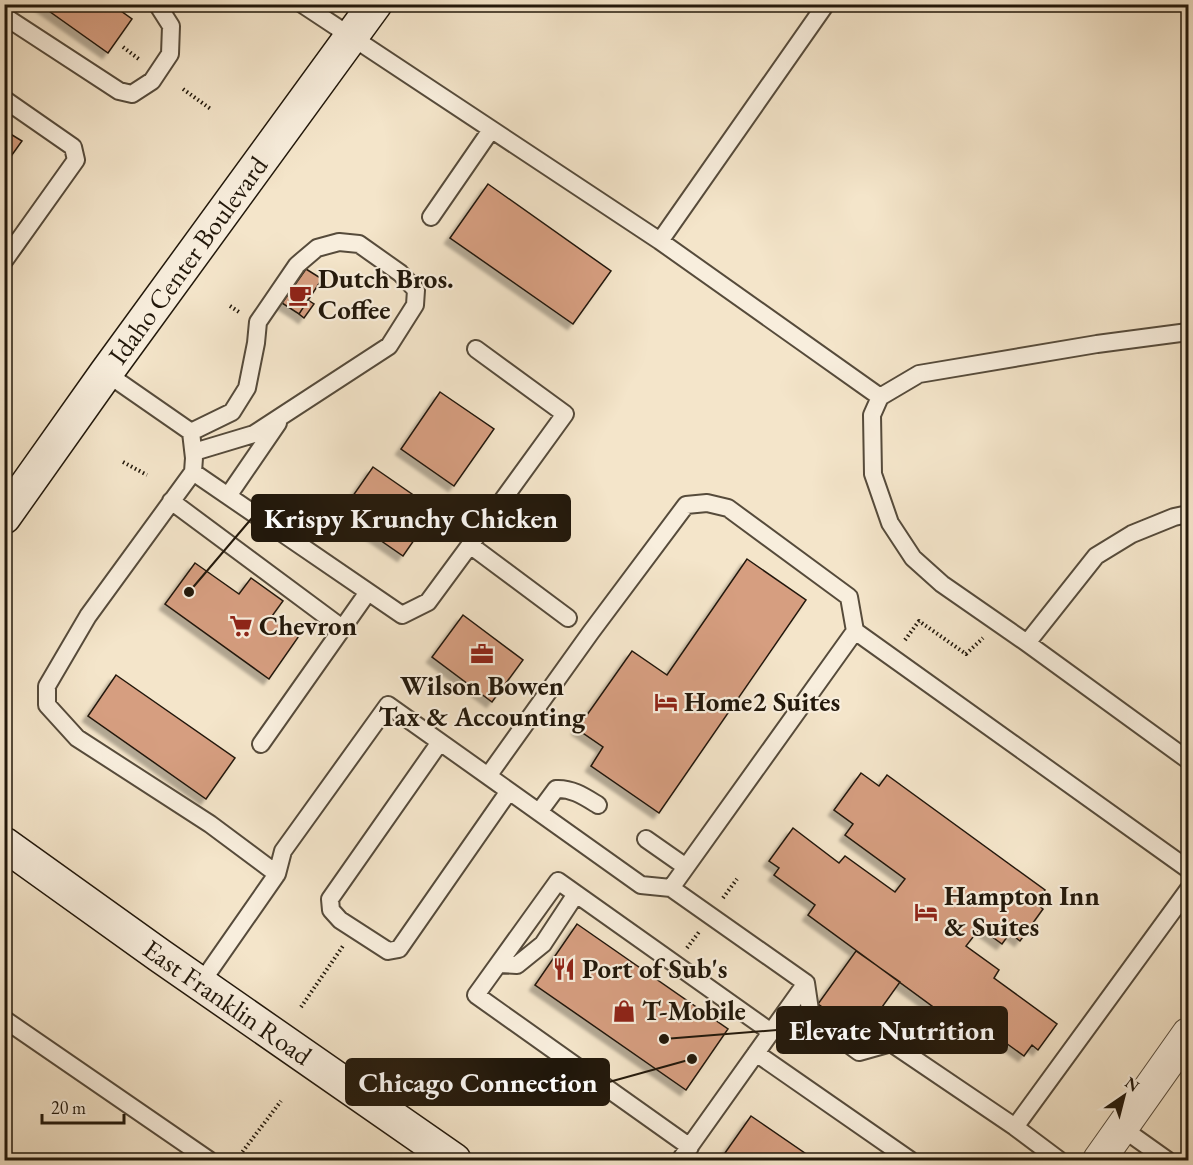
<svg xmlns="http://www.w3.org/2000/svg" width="1193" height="1165" font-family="'EB Garamond',serif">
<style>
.building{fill:#d69e80;stroke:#22180b;stroke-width:1.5;filter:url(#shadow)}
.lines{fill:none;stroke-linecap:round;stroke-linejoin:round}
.service-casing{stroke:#564b3b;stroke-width:20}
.minor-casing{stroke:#564b3b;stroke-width:34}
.secondary-casing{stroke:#22180b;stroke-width:36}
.path{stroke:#22180b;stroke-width:4;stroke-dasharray:1.5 3;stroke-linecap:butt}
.service{stroke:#f8eedd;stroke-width:16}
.minor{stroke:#f8eedd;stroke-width:32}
.secondary{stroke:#f8eedd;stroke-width:33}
.labels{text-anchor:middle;stroke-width:4.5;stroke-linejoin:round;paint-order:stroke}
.street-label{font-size:27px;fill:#22180b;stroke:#f8eedd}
.poi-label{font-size:27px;font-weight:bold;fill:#22180b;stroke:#f8eedd;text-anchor:start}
.leader{fill:none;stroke:#22180b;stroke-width:2}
.callout-dot{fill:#22180b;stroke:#f8eedd;stroke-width:2}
.callout{fill:#22180b;stroke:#22180b;stroke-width:2}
.callout-label{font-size:28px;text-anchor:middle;font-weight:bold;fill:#fff}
</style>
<defs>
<filter id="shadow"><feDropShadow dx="-5.5" dy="5.5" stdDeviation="1.5" flood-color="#0004"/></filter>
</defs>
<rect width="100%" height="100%" fill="#f4e5ca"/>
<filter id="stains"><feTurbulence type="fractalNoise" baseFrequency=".00333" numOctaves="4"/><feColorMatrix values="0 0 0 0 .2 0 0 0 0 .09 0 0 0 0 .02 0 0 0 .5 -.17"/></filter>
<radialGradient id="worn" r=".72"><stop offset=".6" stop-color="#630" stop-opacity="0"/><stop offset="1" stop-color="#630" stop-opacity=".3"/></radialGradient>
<path class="building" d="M39,4H111L132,19L108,53Z
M4,130L22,141L4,166Z
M488,184L611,271L573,324L450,238Z
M306,269L322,279L299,314L282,303Z
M308,300L314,304L304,318L299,314Z
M440,392L494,429L454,486L401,449Z
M373,467L435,510L403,556L341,513Z
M747,559L806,600L659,813L591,766L603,747L577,729L632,651L667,675Z
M195,563L239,594L251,578L283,601L272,616L299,636L269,679L165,604Z
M463,615L523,660L492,702L432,657Z
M116,675L235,758L206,799L88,716Z
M861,773L879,786L887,775L1045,890L1036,903L1043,909L1020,941L1010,933L1002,944L980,928L966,946L999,970L994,978L1057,1024L1038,1050L1032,1045L1024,1056L974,1020L966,1031L808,915L815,905L774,875L779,868L769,861L793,828L839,863L845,856L895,892L905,879L845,835L853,824L834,810Z
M577,924L728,1029L686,1090L535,985Z
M856,951L900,982L862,1035L818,1004Z
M751,1116L815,1160H720Z"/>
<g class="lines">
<g class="service-casing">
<path id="service" d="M302,4L660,241L880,397L919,374L1097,344L1188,332
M4,16L119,91L132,94L152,81L170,54L171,26L157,4
M4,99L73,147L76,160L4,261
M431,217L491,130
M660,241L826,4
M106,373L191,432L194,458L193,472L88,616L47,686V705L77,738L210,824L277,874L201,983
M880,397L872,415L873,474L890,523L913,558L942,584L1027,643L1188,760
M191,432L232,412L247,388L256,343L258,322L297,265L317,248L339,242L359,244L400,273L416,290L415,305L389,346L254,434L194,452
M193,472L402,615L428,602L470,545L568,618
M228,496L278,423
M171,501L342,628
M470,545L565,414L476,349
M1027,643L1096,556L1132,534L1174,517L1188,514
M440,742L330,899L331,910L340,920L388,951L399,949L509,791
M261,744L368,592
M539,812L556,789C572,788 585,797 598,805
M646,839L686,867
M277,874L283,851L388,705L488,776
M671,888L855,631
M499,964L517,965L543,944L576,894
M806,983L811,1017L859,1052L891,1043L1015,1127
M4,1019L209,1160
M756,1053L910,1160
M1122,1128L1167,1160
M690,1147L476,995L558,881L771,1032
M680,1160L806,983L671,888L641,885L488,776L591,632L686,505L707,503L728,508L849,597L855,631L1188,869
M1059,1160L1015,1127L1188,890"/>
</g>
<g class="minor-casing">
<path id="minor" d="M1099,1160L1188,1034"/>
</g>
<g class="secondary-casing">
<g id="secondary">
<path id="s1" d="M4,517L106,373L375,4"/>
<path id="s2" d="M4,844L159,955L454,1160"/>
</g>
</g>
<path class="path" d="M123,47L140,60
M183,89L212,110
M230,306L239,312
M123,462L147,475
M529,498L553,515
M905,640L919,621L966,654L983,638
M723,898L737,879
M687,948L699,932
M301,1007L343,946
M237,1159L281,1101"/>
<use href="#service" class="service"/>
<use href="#minor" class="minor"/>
<use href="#secondary" class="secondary"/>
</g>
<defs>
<g id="cafe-bare" transform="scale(1.8)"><path d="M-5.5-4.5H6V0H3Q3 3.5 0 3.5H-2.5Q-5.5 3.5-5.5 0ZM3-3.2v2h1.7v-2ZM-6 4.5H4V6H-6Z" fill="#8f2418" stroke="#f8eedd" stroke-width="2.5" paint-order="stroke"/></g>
<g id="supermarket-bare" transform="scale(1.8)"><path d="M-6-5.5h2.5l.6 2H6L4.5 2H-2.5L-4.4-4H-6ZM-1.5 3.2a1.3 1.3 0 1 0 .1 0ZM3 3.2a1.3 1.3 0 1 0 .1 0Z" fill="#8f2418" stroke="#f8eedd" stroke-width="2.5" paint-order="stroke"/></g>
<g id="office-bare" transform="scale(1.8)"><path d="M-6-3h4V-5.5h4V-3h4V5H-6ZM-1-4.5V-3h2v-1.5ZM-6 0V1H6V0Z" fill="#8f2418" stroke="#f8eedd" stroke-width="2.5" paint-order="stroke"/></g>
<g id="hotel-bare" transform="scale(1.8)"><path d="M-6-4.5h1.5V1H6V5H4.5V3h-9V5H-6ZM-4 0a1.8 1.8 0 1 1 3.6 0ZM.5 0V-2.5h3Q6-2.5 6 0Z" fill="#8f2418" stroke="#f8eedd" stroke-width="2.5" paint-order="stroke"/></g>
<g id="restaurant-bare" transform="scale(1.8)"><path d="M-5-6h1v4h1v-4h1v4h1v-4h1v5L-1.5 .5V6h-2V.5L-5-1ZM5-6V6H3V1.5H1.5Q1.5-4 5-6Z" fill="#8f2418" stroke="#f8eedd" stroke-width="2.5" paint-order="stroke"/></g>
<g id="shop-bare" transform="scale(1.8)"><path d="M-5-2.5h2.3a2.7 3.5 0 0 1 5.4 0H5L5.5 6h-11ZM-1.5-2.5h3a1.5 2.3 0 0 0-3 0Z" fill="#8f2418" stroke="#f8eedd" stroke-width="2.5" paint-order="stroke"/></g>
</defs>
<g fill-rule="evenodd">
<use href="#cafe-bare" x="300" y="295"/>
<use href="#supermarket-bare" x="241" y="626"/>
<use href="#office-bare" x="482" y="654"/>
<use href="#hotel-bare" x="666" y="702"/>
<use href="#hotel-bare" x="926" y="912"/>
<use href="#restaurant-bare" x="564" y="969"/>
<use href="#shop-bare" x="624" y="1011"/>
</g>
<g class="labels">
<g class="street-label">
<text dy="9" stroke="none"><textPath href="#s1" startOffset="316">Idaho Center Boulevard</textPath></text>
<text dy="9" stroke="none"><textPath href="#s2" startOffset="274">East Franklin Road</textPath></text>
</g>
<g class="poi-label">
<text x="318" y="288">Dutch Bros.<tspan x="318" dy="31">Coffee</tspan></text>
<text x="259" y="635">Chevron</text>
<text x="482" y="695" text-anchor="middle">Wilson Bowen<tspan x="482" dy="31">Tax &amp; Accounting</tspan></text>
<text x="684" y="711">Home2 Suites</text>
<text x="944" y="905">Hampton Inn<tspan x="944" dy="31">&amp; Suites</tspan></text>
<text x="582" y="978">Port of Sub's</text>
<text x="642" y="1020">T-Mobile</text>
</g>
</g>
<path class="leader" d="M189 592L252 518M664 1039L777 1030M692 1059L609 1082"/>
<g class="callout-dot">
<circle cx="189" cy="592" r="6"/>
<circle cx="664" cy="1039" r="6"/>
<circle cx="692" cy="1059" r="6"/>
</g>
<g class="callout">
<rect x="252" y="495" width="318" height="46" rx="6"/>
<rect x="777" y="1007" width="230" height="46" rx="6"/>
<rect x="346" y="1059" width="263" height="46" rx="6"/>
</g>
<g class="callout-label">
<text x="411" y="528">Krispy Krunchy Chicken</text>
<text x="892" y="1040">Elevate Nutrition</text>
<text x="478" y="1092">Chicago Connection</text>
</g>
<rect width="1193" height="1165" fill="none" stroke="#f4e5ca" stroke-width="24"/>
<rect x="6" y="6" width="1181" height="1153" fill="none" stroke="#22180b" stroke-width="3"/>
<rect x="12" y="12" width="1169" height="1141" fill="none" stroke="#22180b" stroke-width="1.5"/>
<g transform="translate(1124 1096) rotate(35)" stroke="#f8eedd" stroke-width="4.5" paint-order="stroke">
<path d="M0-4.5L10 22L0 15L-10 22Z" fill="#22180b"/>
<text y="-9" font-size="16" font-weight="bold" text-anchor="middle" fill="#22180b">N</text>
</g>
<path d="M42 1114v9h82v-9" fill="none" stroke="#22180b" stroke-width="3"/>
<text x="51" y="1114" font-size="18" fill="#22180b" stroke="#f8eedd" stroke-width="4.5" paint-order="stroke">20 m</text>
<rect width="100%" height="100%" filter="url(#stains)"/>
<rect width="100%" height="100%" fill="url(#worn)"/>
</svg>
